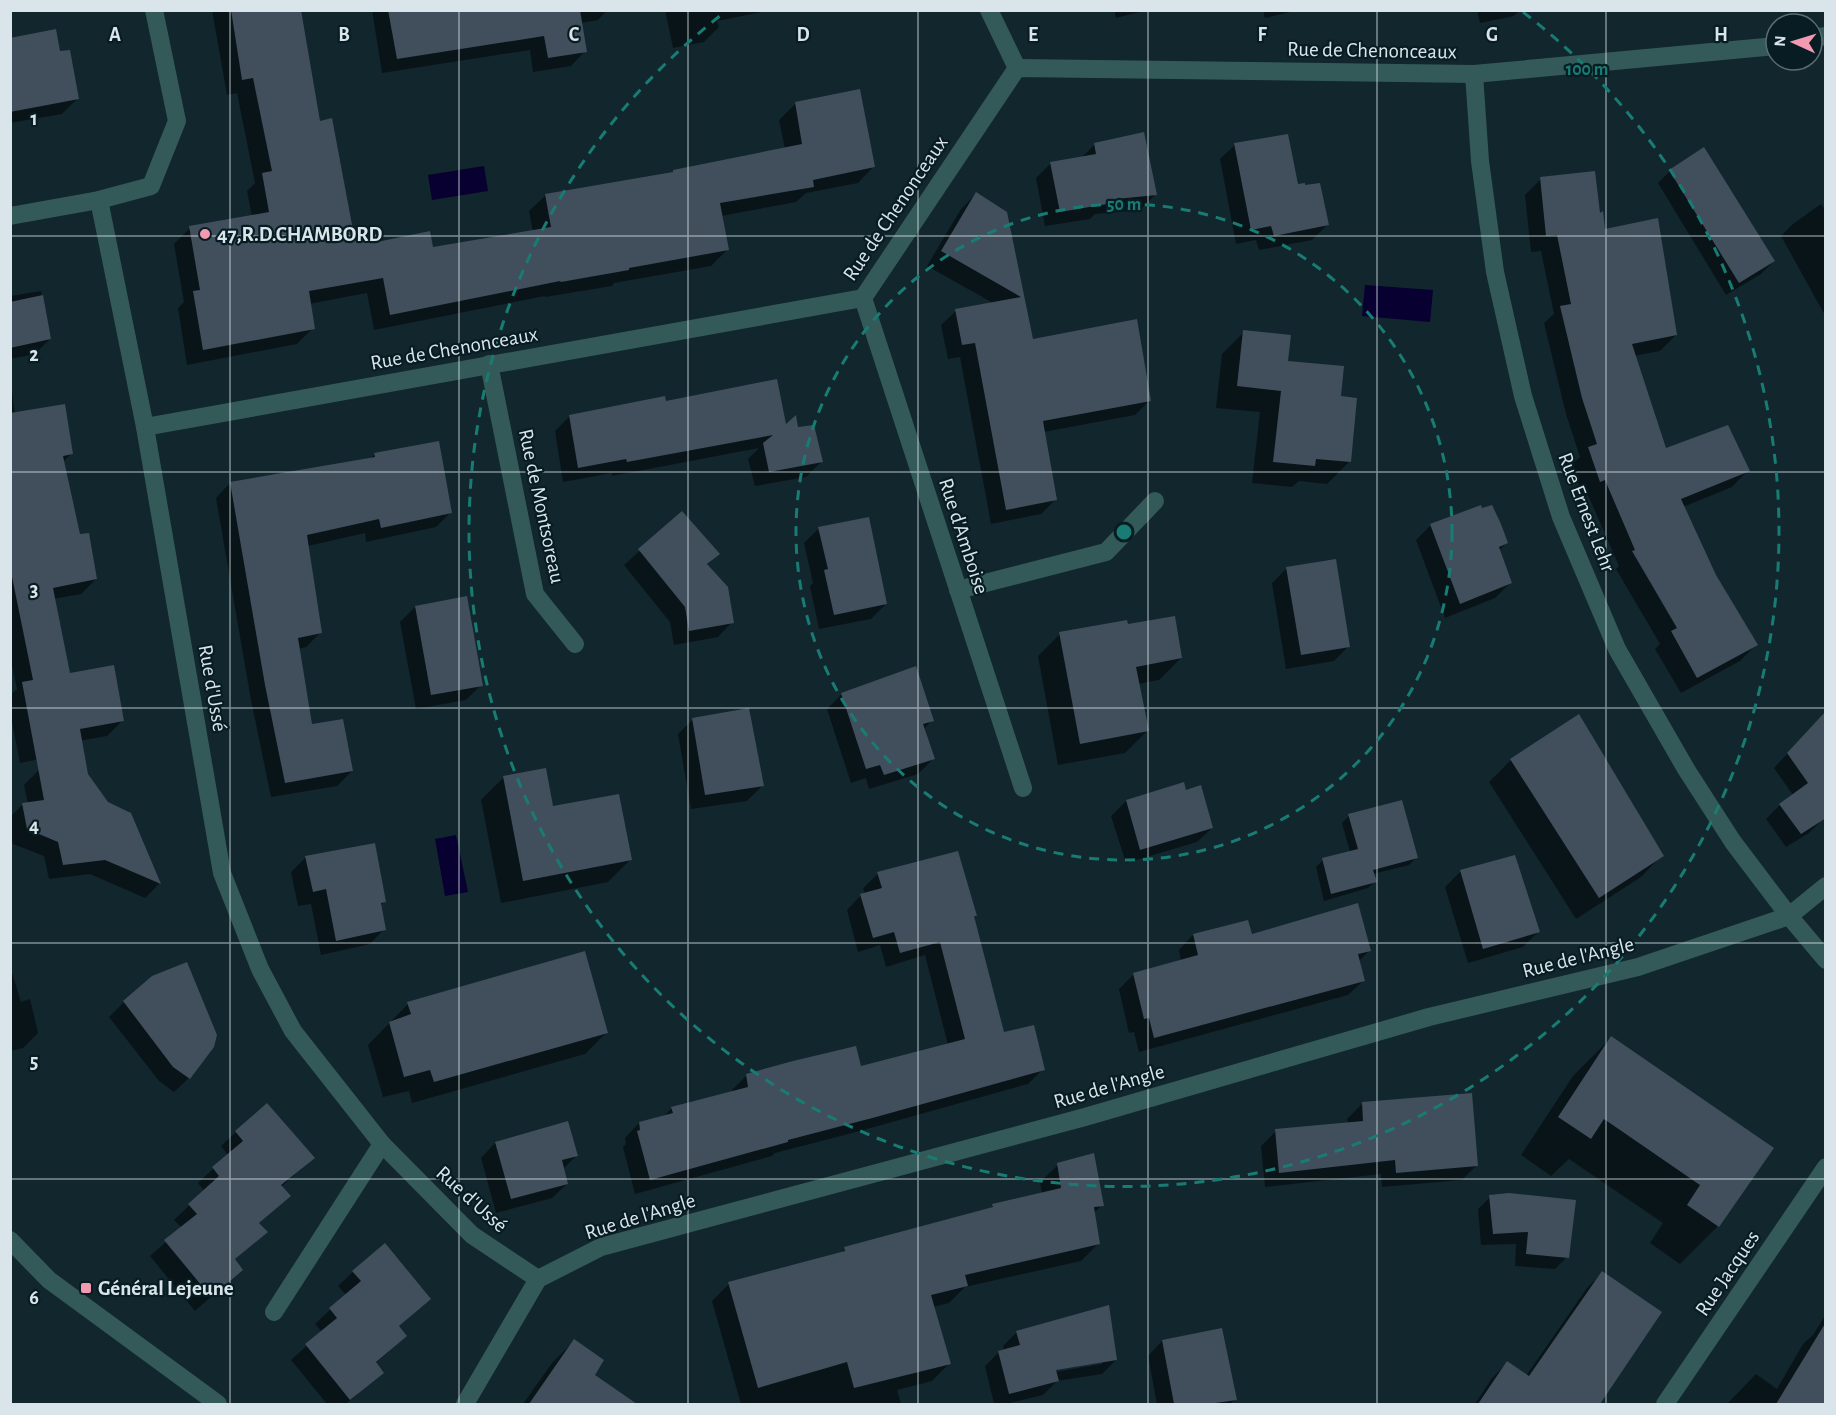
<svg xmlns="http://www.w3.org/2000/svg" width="1836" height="1415" viewBox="0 0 1836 1415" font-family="'Alegreya Sans',sans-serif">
  <rect width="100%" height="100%" fill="#12262d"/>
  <g fill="#070031">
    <path d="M484,166L488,191L432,200L428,175Z"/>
    <path d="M1365,285L1433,290L1430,322L1362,316Z"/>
    <path d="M456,835L468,892L445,896L435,839Z"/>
  </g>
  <g fill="#0007" fill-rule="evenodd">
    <path d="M212,10H300L319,122L352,232L376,243L432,249L533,232L529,211L546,195L671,174L674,171L785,149L779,120L795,104L874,166L858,183L806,193L796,202L721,216L727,250L711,266L614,283L612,286L545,297V296L374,330L367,293L309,304L313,328L297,344L187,365L178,308L184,302L174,244L190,228L252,217L247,191L255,183L237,93L227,95Z"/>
    <path d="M372,10H607L598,20L581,23L585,51L571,66L533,72L530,50L382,73Z"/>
    <path d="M665,10H771L717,21L719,27L704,42L673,48Z"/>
    <path d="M1114,10H1148L1116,18Z"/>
    <path d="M1263,10H1299L1265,18Z"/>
    <path d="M1477,10H1520L1514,16L1480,23Z"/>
    <path d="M10,39L59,53L77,99L62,114L10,123Z"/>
    <path d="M1095,144L1155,195L1140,210L1095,214L1090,219L1045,226L1036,178L1051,163L1081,158Z"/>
    <path d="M1235,145L1297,186L1327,225L1312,240L1259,250L1256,240L1236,244L1220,159Z"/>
    <path d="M1670,171L1774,261L1761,274L1726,295L1658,183Z"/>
    <path d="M1541,179L1599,216L1604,230L1676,335L1660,351L1634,356L1665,450L1748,470L1732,487L1683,507L1714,576L1756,645L1740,661L1681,693L1655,649L1660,644L1616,569L1619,566L1588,495L1583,497L1572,464L1580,457L1566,414L1544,323L1554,314L1541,251L1531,252L1525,195Z"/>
    <path d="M976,194L1006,213L1032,341L1150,400L1135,415L1043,432L1056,499L1041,514L991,524L960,357L948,359L941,325L956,311L993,303L927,266L961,209Z"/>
    <path d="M1821,204L1826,211V317L1781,236L1793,224Z"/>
    <path d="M41,291L50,339L35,354L10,359V296Z"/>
    <path d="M1244,332L1339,397L1349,462L1327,484L1299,481L1292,487L1252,483L1260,412L1216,408L1222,354Z"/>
    <path d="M10,377L15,414L71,454L63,462L79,536L96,579L81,594L53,599L69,675L122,721L107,736L79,741L65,754L20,763L10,712V695L17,689L10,656Z"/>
    <path d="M570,416L785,426L797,429L821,462L806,477L755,486L748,459L759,448L612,476V473L563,482L555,431Z"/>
    <path d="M375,454L451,512L436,527L366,542L365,533L308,546L321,632L306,647L298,649L311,726L352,771L337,786L271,797L251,700L216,498L230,483L370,459Z"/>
    <path d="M682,513L718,554L706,566L732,622L718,637L674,645L670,622L624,565Z"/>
    <path d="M1431,525L1506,543L1499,551L1510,583L1495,598L1445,618L1416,540Z"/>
    <path d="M819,528L886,604L871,619L819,629L810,586L813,583L804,543Z"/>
    <path d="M1287,568L1349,646L1334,661L1286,669L1272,583Z"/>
    <path d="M415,607L481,685L466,700L416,709L400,622Z"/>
    <path d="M1126,626L1181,658L1159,680L1138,684L1147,731L1125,753L1058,765L1038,656L1060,634Z"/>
    <path d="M842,694L932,720L924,729L933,759L918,774L869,789L866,778L851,783L827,709Z"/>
    <path d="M1826,712V816L1809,833L1786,847L1766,819L1780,805L1793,795L1774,768Z"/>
    <path d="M693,719L762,786L747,801L691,809L678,734Z"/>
    <path d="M1511,760L1662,855L1641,877L1576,919L1489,782Z"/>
    <path d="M39,770L86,774L107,803L130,814L159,884L145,898L90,874L49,879L44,856L13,844L10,833V817L22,805L28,804L24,785Z"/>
    <path d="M503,778L552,807L630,860L608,882L501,903L481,800Z"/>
    <path d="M1126,801L1212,828L1197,842L1126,863L1111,816Z"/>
    <path d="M1349,816L1416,858L1409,865L1373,874L1375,881L1368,888L1324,901L1316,867L1323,860L1350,852L1342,823Z"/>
    <path d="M306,857L384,902L380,906L384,929L370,944L321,955L311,904L298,906L291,872Z"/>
    <path d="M1514,857L1538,932L1523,947L1468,963L1445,887L1460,872Z"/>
    <path d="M878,874L972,918L1003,1034L1043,1069L1028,1084L860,1131L775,1153L772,1156L635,1194L623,1147L626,1144L625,1138L639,1123L663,1117L672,1108L732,1093V1090L746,1076L860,1068L948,1045L925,955L886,967L880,945L858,952L847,910L861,895L865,894L863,888Z"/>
    <path d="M1193,935L1251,936L1370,950L1358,962L1363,981L1348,995L1139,1052L1134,1032L1129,1033L1119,989L1134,974L1181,961L1179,950Z"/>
    <path d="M10,966L21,1002L30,999L38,1033L23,1048L10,1051Z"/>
    <path d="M153,978L189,1078L174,1092L159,1081L109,1017L124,1002Z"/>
    <path d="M408,1004L607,1032L585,1054L412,1103L409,1091L383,1097L368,1045Z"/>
    <path d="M1611,1038L1772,1148L1718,1226L1680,1264L1650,1243L1663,1223L1569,1159L1551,1176L1521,1155L1573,1076Z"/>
    <path d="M1362,1104L1477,1165L1462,1180L1382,1187L1381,1174L1265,1187L1261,1146L1276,1131L1348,1124L1347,1119Z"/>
    <path d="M236,1132L313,1158L281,1187L289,1196L258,1224L266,1232L234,1260L241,1270L195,1311L150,1256L182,1228L174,1220L204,1191L198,1183L228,1155L221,1146Z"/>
    <path d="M495,1143L577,1155L563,1169L567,1184L552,1198L496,1213L481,1158Z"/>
    <path d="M1058,1165L1102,1205L1093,1214L1098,1244L1081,1261L965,1287L949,1303L933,1307L949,1364L932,1381L897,1390L901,1404H741L712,1301L729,1284L840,1254L845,1249L989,1210L993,1206L1042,1194L1040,1182Z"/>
    <path d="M1490,1197L1567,1257L1555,1269L1515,1266L1516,1244L1481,1245L1478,1209Z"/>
    <path d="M353,1272L429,1299L398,1327L405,1336L375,1364L382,1373L346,1404H327L291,1360L322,1332L315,1324L346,1295L338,1286Z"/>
    <path d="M1602,1273L1605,1381L1588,1404H1475L1492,1378L1507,1363L1526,1376L1587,1288Z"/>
    <path d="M1826,1314V1390L1824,1389L1813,1404H1727L1756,1374L1777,1389L1803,1344L1813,1335Z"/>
    <path d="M1017,1332L1116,1360L1102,1374L1057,1381L1043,1395L1005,1404H994L985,1366L999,1352L1004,1351L1003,1346ZM1102,1361V1364L1049,1373L1048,1370Z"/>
    <path d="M574,1341L592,1375L621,1395L615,1404H523L552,1363Z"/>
    <path d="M1162,1341L1236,1399L1230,1404H1157L1148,1356Z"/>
  </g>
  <g fill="#414f5d">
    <path d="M231,10H301L320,121L332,118L353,230L374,226L377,242L430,231L433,247L551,227L545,194L673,172V170L802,144L795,102L860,89L875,167L813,180L814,187L720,203L729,250L629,268V270L561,282L560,281L390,315L383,278L309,291L315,329L203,350L193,291L200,290L189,226L269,212L262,173L272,171L253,78L242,80Z"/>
    <path d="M388,10H580L587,52L548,58L544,36L397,59Z"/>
    <path d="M56,29L60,51L70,50L79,99L10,112V38Z"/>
    <path d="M1144,132L1157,195L1106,200L1107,204L1060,212L1050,162L1096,154L1094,143Z"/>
    <path d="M1288,134L1298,184L1305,183V185L1320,183L1329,225L1274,236L1271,226L1251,230L1234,143Z"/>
    <path d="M1704,147L1775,261L1739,283L1669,170Z"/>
    <path d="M1595,171L1600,213L1603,211L1605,229L1658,218L1677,335L1632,344L1666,448L1728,425L1750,471L1681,499L1716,575L1758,645L1697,678L1671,631L1677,628L1632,551L1635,550L1605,480L1600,482L1588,447L1597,444L1582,398L1560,306L1571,304L1557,235L1546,236L1540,177Z"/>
    <path d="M976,192L1007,212L1033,339L1137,319L1151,401L1043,421L1057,500L1006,510L975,343L962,345L955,309L1021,297L941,251Z"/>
    <path d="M43,295L51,339L10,348V302Z"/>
    <path d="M1243,330L1291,335L1288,361L1344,366L1341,396L1357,398L1351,462L1316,459L1315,466L1273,462L1281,391L1237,386Z"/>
    <path d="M777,379L786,424L796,415L798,427L814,425L823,462L769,472L763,443L773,435L627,462L626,459L578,468L569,415L665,396L666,401Z"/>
    <path d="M65,404L73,454L63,456L80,534L89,533L97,579L53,588L70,673L114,665L124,721L80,729L88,774L108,802L131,813L161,884L105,860L63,865L58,842L27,829L22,803L44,800L22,682L33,680L10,567V413Z"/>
    <path d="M439,441L452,513L381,528L379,519L307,535L322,633L298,638L312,724L343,719L353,771L285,783L265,685L230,482L375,457L374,453Z"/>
    <path d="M1481,505L1482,508L1492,505L1501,524L1508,543L1499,547L1512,583L1460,604L1430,524Z"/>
    <path d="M682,511L720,554L707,564L728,587L734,623L689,631L685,607L638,549Z"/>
    <path d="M869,517L887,604L834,615L824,570L828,569L818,527Z"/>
    <path d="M1336,559L1350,647L1301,655L1286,567Z"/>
    <path d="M467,596L483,686L431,695L415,606Z"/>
    <path d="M1175,616L1182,658L1136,667L1149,731L1080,744L1059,632L1127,620L1128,624Z"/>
    <path d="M916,666L934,721L923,724L935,759L884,775L880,765L866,769L841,693Z"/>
    <path d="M749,708L764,786L705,795L692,718Z"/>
    <path d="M1826,711V818L1801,834L1779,804L1808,783L1787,753Z"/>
    <path d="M1579,714L1664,856L1599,898L1510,759Z"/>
    <path d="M546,768L553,806L619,794L632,860L523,881L503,776Z"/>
    <path d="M1184,782L1186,790L1201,785L1213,828L1140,850L1126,800Z"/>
    <path d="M1402,800L1418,858L1373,870L1377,882L1331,894L1322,858L1358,849L1348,814Z"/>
    <path d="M375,843L386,902L381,903L386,930L336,941L326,889L313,892L305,856Z"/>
    <path d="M958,851L977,916H974L1004,1032L1034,1025L1045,1070L876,1117L788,1140V1142L650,1180L637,1131L640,1130L639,1122L673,1113L671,1107L748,1087L746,1074L793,1061L856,1046L861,1066L965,1039L940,942L900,953L894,932L873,938L860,894L882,888L877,872Z"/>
    <path d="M1515,855L1540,932L1483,949L1460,870Z"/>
    <path d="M1358,903L1371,951L1358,954L1365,981L1154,1038L1149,1018L1144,1019L1133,973L1198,955L1193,934L1248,920L1252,934Z"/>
    <path d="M585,951L608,1033L434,1082L430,1070L404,1077L389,1022L411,1014L407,1002Z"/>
    <path d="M187,962L217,1035L214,1047L190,1079L173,1067L123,1001L152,976Z"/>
    <path d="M1611,1036L1774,1148L1719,1227L1687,1205L1700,1185L1604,1119L1591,1139L1558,1117Z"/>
    <path d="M1472,1093L1478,1166L1396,1173L1395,1160L1279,1173L1275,1129L1363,1121L1362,1102Z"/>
    <path d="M267,1103L315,1158L281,1185L291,1196L259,1223L268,1232L235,1259L243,1270L211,1297L164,1240L197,1214L188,1204L219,1176L212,1167L243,1141L235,1131Z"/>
    <path d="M568,1121L578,1156L562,1160L568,1184L511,1199L495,1142Z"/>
    <path d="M1094,1153L1104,1206L1094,1207L1100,1244L965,1275L968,1286L931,1295L951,1364L854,1388L847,1362L758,1388L728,1282L845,1251L844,1247L896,1233L993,1207L992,1204L1061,1188L1057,1163Z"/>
    <path d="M1509,1193L1576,1200L1569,1258L1526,1254L1528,1232L1493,1234L1489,1195Z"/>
    <path d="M385,1243L431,1299L399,1326L407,1336L376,1362L384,1373L350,1400L305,1344L337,1318L329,1308L361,1281L352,1271Z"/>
    <path d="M1602,1271L1662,1312L1600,1404H1478L1507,1361L1529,1376Z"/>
    <path d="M1109,1305L1117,1360L1056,1370L1059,1381L1009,1394L998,1351L1020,1345L1016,1331Z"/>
    <path d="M1826,1322V1404H1776Z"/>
    <path d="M1222,1328L1237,1400L1208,1404H1174L1162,1340Z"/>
    <path d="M574,1339L604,1360L595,1375L637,1404H529Z"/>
  </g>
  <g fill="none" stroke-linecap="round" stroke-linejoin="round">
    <g stroke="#335a58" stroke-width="18">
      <path d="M989,10L1017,68"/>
      <path d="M1812,38L1826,36"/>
      <path d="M1474,74L1480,161L1495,272L1523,396L1561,517L1617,649L1686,769L1733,842L1789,916L1826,960"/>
      <path d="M99,200L145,427L222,873L260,969L293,1031L382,1144L472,1235L538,1279"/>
      <path d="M10,216L99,200L151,186L177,121L154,10"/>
      <path d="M863,298L1023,788"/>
      <path d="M489,364L535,594L575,644"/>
      <path d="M145,427L863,298L1017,68L1474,74L1776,46"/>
      <path d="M958,590L1106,552L1155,501"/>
      <path d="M10,1240L49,1280L218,1404"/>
      <path d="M274,1312L382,1144"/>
      <path d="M465,1404L538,1279L601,1247L1085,1117L1429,1017L1638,967L1789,916L1826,886"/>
      <path d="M1665,1404L1826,1167"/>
    </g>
  </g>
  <path fill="none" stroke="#d9e5ea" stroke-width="1.5" stroke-opacity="0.55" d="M230,10V1404M459,10V1404M688,10V1404M918,10V1404M1148,10V1404M1377,10V1404M1606,10V1404M10,236H1826M10,472H1826M10,708H1826M10,943H1826M10,1179H1826"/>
  <g fill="none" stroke="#197c74" stroke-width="3" stroke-dasharray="10 8">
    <circle cx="1124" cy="532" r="328"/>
    <path d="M1523 12A655 655 0 1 1 725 12"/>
  </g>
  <g fill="#f19ab1" stroke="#081d23" stroke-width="2">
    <circle cx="205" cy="234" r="6"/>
    <rect x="80" y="1282" width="12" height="12" rx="3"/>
  </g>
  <g text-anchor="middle" stroke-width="4.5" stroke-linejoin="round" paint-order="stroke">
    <g font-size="21" fill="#d9e5ea" stroke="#081d23">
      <text transform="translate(1372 50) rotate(1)" y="7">Rue de Chenonceaux</text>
      <text transform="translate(895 208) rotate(-56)" y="7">Rue de Chenonceaux</text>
      <text transform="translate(454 348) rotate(-10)" y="7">Rue de Chenonceaux</text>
      <text transform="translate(542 506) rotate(78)" y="7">Rue de Montsoreau</text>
      <text transform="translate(1587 512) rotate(69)" y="7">Rue Ernest Lehr</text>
      <text transform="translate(964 536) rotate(72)" y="7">Rue d'Amboise</text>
      <text transform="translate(213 688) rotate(80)" y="7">Rue d'Ussé</text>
      <text transform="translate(1578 957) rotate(-14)" y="7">Rue de l'Angle</text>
      <text transform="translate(1109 1086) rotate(-16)" y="7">Rue de l'Angle</text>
      <text transform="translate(472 1199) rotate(42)" y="7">Rue d'Ussé</text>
      <text transform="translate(640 1216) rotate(-17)" y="7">Rue de l'Angle</text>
      <text transform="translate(1727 1273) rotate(-56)" y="7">Rue Jacques</text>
    </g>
    <g font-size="21" font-weight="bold" fill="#d9e5ea" stroke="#081d23" text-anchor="start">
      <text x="217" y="241">47,R.D.CHAMBORD</text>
      <text x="98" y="1295">Général Lejeune</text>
    </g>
  </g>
  <g font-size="20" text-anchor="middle" font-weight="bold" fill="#d9e5ea" stroke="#081d23" stroke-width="4.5" stroke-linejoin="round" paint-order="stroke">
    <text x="115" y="41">A</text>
    <text x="344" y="41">B</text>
    <text x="574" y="41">C</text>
    <text x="803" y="41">D</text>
    <text x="1033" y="41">E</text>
    <text x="1262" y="41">F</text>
    <text x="1492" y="41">G</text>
    <text x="1721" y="41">H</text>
    <text x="34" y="125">1</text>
    <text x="34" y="361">2</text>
    <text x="34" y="596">3</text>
    <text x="34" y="832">4</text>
    <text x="34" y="1068">5</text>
    <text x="34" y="1304">6</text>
  </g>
  <circle cx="1124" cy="532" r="9" fill="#197c74" stroke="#081d23" stroke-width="3"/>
  <g font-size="18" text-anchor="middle" font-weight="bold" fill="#197c74" stroke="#081d23" stroke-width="4.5" stroke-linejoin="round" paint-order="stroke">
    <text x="1587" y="75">100 m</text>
    <text x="1124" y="210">50 m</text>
  </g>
  <rect width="1836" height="1415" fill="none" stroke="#d9e5ea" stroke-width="24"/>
  <g transform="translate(1794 42) rotate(274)"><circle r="28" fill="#081d23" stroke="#5c6d73" stroke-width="1.5"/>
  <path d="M0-4.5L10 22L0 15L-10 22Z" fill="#f19ab1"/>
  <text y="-9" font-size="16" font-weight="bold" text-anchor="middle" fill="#d9e5ea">N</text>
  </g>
</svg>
